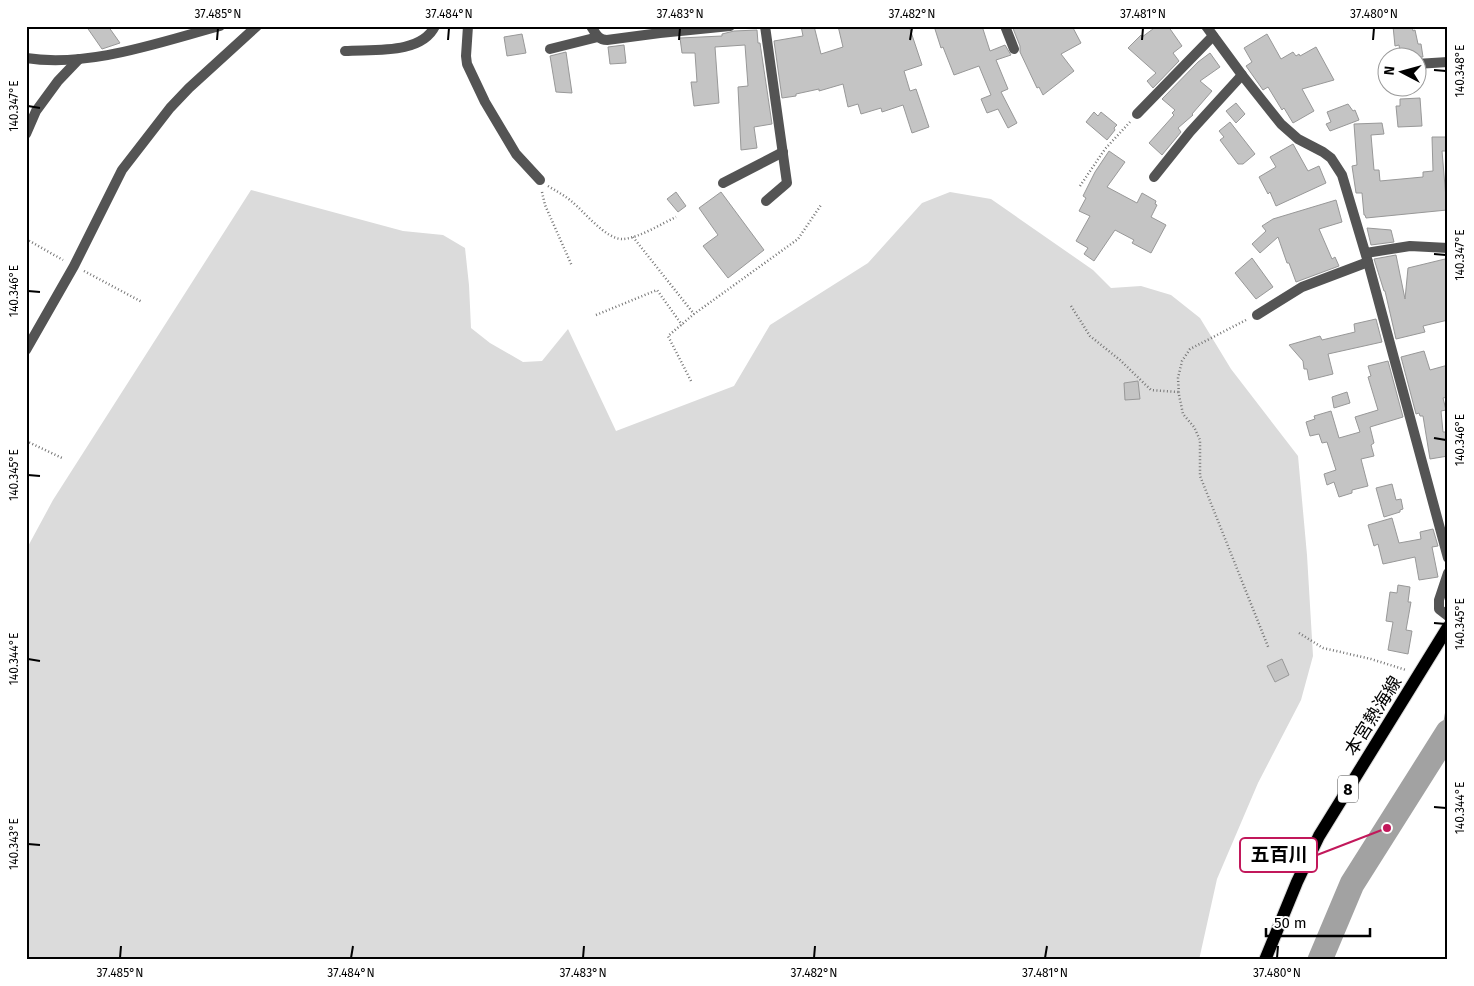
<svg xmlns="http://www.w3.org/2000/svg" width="1474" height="986" viewBox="0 0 1474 986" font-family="'Fira Sans','Noto Sans JP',sans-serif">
  <rect width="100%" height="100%" fill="#fff"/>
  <path fill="#dbdbdb" d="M251,190L403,231L443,235L465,248L469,285L471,328L490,343L523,362L542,361L568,329L616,431L734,386L770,325L868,263L922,203L950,192L991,199L1093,270L1111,288L1141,286L1171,295L1200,318L1231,369L1298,456L1307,555L1313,656L1301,700L1258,783L1217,879L1199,960H26V550L53,500Z"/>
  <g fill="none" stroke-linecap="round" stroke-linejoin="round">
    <path stroke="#a2a2a2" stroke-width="4.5" d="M1443,737L1448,709"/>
    <path stroke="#a2a2a2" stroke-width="25" d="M1320,960L1352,884L1448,732"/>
  </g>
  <g fill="#c4c4c4" stroke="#989898">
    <path d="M86,26H108L120,43L102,49Z"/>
    <path d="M801,26H814L821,54L843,47L838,26H909L922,65L904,71L910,91L916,89L929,127L912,133L903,105L882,112L881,108L861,114L858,104L848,107L843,84L819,91V89L796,94V96L782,98L774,41L803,36Z"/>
    <path d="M934,26H982L990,51L1005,45L1011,55L996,60L1008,89L1001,92L1017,123L1008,128L998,109L987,113L981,99L991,95L979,66L954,75L943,47L941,48Z"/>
    <path d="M1012,26H1072L1081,43L1061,54L1074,71L1043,95L1039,87L1037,88L1020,52V46Z"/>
    <path d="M1157,26H1168L1182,46L1173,53L1179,61L1153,88L1147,81L1156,73L1128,48L1141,35L1142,37Z"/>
    <path d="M1393,26H1412L1413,31L1415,30L1418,44H1421L1423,57L1401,58L1399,45L1395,46Z"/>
    <path d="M757,30L758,43H760L772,124L754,127L757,148L741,150L738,87L748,86L745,45L715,47L719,103L694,106L691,82H697L695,53H682L680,38L722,36V34L734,31Z"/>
    <path d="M522,34L526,53L507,56L504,37Z"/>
    <path d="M1267,34L1281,59L1293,52L1296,56L1299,54L1300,56L1316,47L1334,80L1302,89L1314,111L1293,123L1284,108L1282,110L1268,87L1263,90L1246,66L1252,62L1244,48Z"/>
    <path d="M624,45L626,63L610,64L608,47Z"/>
    <path d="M566,52L572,93L556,92L550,56Z"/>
    <path d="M1210,53L1220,67L1200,81L1212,91L1192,114L1193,115L1178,128L1181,132L1162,155L1149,143L1174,115L1172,113L1175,110L1162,99L1163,98L1198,62Z"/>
    <path d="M1420,98L1422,126L1398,127L1396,106H1400V99Z"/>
    <path d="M1236,103L1245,114L1236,123L1226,111Z"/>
    <path d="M1348,104L1353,111L1355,110L1359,120L1330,131L1326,124L1331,122L1327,112Z"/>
    <path d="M1094,112L1098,116L1101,112L1117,125L1114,128L1115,130L1107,140L1086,122Z"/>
    <path d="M1230,122L1255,154L1243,164H1238L1220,140L1224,137L1219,131Z"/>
    <path d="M1382,123L1384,134L1371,135L1374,170H1379L1380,181L1423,177V172L1433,171L1432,137H1448V151H1442L1447,210L1366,218L1365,215H1364L1362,193H1356L1352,166L1357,165L1354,124Z"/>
    <path d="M1293,144L1308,171L1319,166L1326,183L1276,206L1270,192L1268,194L1259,177L1276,167L1270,157Z"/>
    <path d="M1109,151L1125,162L1107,187L1137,203L1142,193L1156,201L1155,204L1157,205L1151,217L1166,225L1151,253L1132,243L1134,240L1115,230L1094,261L1084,254L1088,248L1076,241L1090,216L1079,211L1086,198L1083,196L1095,172Z"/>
    <path d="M676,192L686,206L678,212L667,199Z"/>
    <path d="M721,192L764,250L728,278L703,246L718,235L699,208Z"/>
    <path d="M1336,200L1342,222L1319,229L1332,259L1335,257L1339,266L1296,282L1289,263H1287L1278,237L1260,253L1252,244L1266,231L1262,226L1273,219Z"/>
    <path d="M1367,228L1391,230L1394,242L1371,245Z"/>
    <path d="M1396,255L1405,299L1408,268L1445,259L1448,271V320L1423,326L1425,332L1396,339L1385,291H1384L1374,259Z"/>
    <path d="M1252,258L1273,287L1256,299L1235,273Z"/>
    <path d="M1376,319L1382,342L1328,354L1333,374L1309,380L1307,369H1304L1303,361L1289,345L1320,336L1322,340L1355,332L1354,324Z"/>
    <path d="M1424,351L1430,370L1448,365V397L1443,398L1446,410L1441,411L1443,432H1448V456L1430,459L1423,416H1420L1419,413L1416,414L1401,357Z"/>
    <path d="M1388,361L1403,417L1370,427L1374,443L1371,445L1374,456L1361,459L1368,486L1352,490V493L1339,497L1334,482L1327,485L1324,474L1336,470L1327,442L1322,443L1319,434L1310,436L1306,422L1315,419L1314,416L1331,411L1339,438L1360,432L1355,417L1378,410L1368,377L1371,376L1368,366Z"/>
    <path d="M1138,381L1140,399L1125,400L1124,383Z"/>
    <path d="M1347,392L1350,403L1334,408L1332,397Z"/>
    <path d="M1392,484L1396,500L1401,499L1403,509L1400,510V512L1384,517L1376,488Z"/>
    <path d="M1392,518L1399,543L1421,539L1420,532L1433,529L1438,546L1432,547L1438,577L1419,580L1415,557L1383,564L1378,544L1374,546L1368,525Z"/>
    <path d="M1398,585L1410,587L1408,602H1411L1406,630L1412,631L1408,654L1388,650L1393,622L1386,621L1390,592L1397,593Z"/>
    <path d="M1282,659L1289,675L1275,682L1267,666Z"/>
  </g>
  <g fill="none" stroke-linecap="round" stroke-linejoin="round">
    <defs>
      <path id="primary" d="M1265,960L1297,882L1319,836L1448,627"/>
    </defs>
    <use href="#primary" stroke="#dbdbdb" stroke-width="14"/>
    <g stroke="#767676" stroke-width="2.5" stroke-dasharray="1 2.5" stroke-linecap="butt">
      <path d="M548,186C556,191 564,195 571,201C584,211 606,240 623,239C639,238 661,224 676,217"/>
      <path d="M1080,186L1105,149L1130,122"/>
      <path d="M542,192L545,205L572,266"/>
      <path d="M633,237L694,314"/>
      <path d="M26,239L63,260"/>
      <path d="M84,271L142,302"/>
      <path d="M1071,306L1090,336L1120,360L1151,390L1179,392"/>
      <path d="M596,315L657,290L682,325"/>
      <path d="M1246,320L1190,349L1182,361L1178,378L1179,395L1183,414L1194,427L1200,440V476L1269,649"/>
      <path d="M691,381L668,336L694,314L798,239L821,205"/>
      <path d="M26,441L62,458"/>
      <path d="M1299,633L1323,648L1371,659L1406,670"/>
    </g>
    <g stroke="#545454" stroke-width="10">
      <path d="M468,26L466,56L467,64L485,102L516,154L540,180"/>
      <path d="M591,26C596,34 598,40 607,40L660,33L730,26"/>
      <path d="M765,26L787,183L766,201"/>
      <path d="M1005,26L1014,49"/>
      <path d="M1206,26L1242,75L1281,124L1298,139L1323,152L1331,158L1342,175L1368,262L1448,558"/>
      <path d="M550,49L598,37"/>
      <path d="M345,51C372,49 421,55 435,26"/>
      <path d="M26,58C89,68 160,42 220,26"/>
      <path d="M1416,64L1448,62"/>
      <path d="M1137,114L1213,36"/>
      <path d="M26,134L36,111L58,81L79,59"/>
      <path d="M1154,177L1190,132L1242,75"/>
      <path d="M723,183L783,152"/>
      <path d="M1366,253L1410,246L1448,248"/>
      <path d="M1257,315L1302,287L1368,262"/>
      <path d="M26,350L74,266L122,170L170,108L189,88L257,26"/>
      <path d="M1448,573L1439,600V609L1448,616"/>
    </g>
    <use href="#primary" stroke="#000" stroke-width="12"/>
  </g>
  <path fill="none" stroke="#000" stroke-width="2" d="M217,40L218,28M448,40L449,28M679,40L680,28M910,40L912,28M1142,40L1143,28M1373,40L1374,28M1434,70L1446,71M28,106L40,108M1434,254L1446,255M28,291L40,292M1434,438L1446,440M28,475L40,476M1434,623L1446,624M28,659L40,661M1434,807L1446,808M28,844L40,845M120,958L121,946M351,958L353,946M583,958L584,946M814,958L815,946M1045,958L1047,946M1277,958L1278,946"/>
  <g text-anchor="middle" stroke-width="4" stroke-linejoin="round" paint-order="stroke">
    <rect fill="#fff" stroke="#4c4c4c" stroke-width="1" x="1338" y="775.5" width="20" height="27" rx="4"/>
    <g font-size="16" font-weight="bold" fill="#000">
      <text x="1348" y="795">8</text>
    </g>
    <g font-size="18" fill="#000" stroke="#fff">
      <text transform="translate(1373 716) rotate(-58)" y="6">本宮熱海線</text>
    </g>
  </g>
  <path fill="none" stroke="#c2185b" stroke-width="2" d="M1387 828L1317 855"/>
  <circle fill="#c2185b" stroke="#fff" stroke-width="2" cx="1387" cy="828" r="5"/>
  <rect fill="#fff" stroke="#c2185b" stroke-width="2" x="1240" y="838" width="77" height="34" rx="5"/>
  <g font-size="19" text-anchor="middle" font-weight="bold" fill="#000">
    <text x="1279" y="861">五百川</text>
  </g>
  <rect width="1474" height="986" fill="none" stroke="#ffffff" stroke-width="55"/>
  <g transform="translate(1402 72) rotate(276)"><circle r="24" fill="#ffffff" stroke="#999999"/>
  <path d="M0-4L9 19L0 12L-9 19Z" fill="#000000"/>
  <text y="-8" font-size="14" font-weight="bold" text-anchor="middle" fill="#000000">N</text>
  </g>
  <path d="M1266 928v8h104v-8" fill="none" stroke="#000000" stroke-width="2.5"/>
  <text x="1274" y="928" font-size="15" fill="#000000" stroke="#ffffff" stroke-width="4" paint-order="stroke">50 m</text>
  <rect x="28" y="28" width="1418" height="930" fill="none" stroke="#000" stroke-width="2"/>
  <g font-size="12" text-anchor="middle" fill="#000">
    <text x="218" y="18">37.485°N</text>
    <text x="449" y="18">37.484°N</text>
    <text x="680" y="18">37.483°N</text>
    <text x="912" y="18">37.482°N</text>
    <text x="1143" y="18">37.481°N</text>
    <text x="1374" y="18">37.480°N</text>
    <text transform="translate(1460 71) rotate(-90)" y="4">140.348°E</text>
    <text transform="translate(14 106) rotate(-90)" y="4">140.347°E</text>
    <text transform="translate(1460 255) rotate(-90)" y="4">140.347°E</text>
    <text transform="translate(14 291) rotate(-90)" y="4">140.346°E</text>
    <text transform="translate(1460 440) rotate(-90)" y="4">140.346°E</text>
    <text transform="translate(14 475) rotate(-90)" y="4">140.345°E</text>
    <text transform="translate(1460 624) rotate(-90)" y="4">140.345°E</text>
    <text transform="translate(14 659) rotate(-90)" y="4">140.344°E</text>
    <text transform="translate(1460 808) rotate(-90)" y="4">140.344°E</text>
    <text transform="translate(14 844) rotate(-90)" y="4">140.343°E</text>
    <text x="120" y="977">37.485°N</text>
    <text x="351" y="977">37.484°N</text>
    <text x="583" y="977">37.483°N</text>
    <text x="814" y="977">37.482°N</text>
    <text x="1045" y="977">37.481°N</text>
    <text x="1277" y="977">37.480°N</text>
  </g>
</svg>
